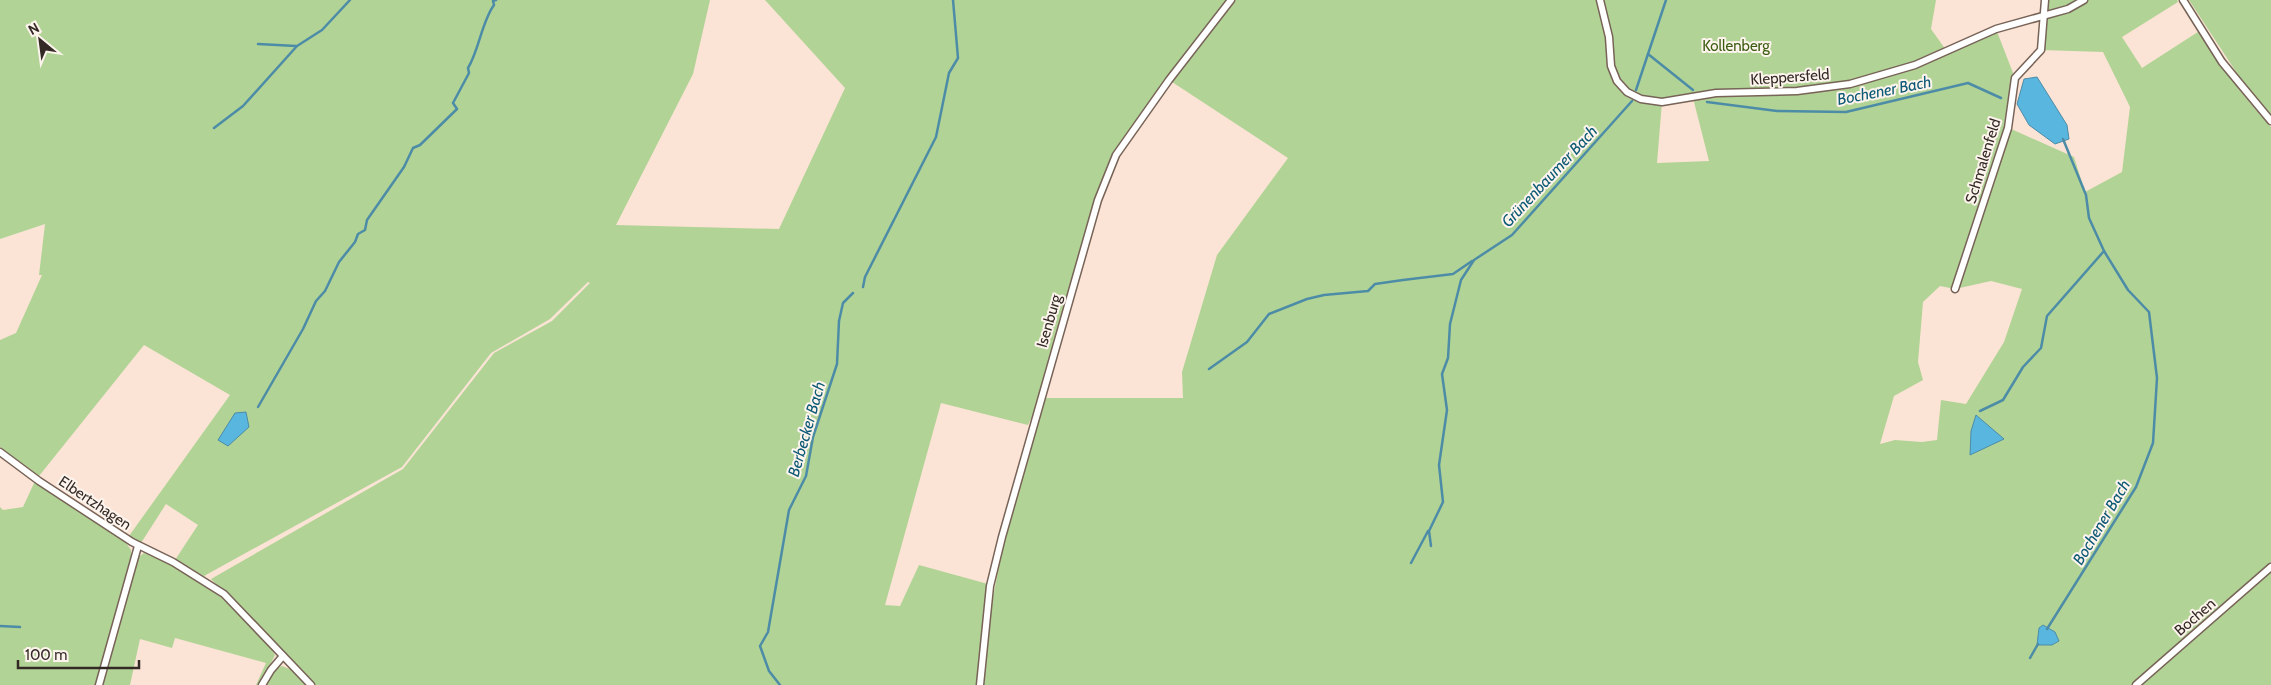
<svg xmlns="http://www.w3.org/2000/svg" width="2271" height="685" viewBox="0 0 2271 685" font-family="Cabin,sans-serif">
  <rect width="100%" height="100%" fill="#fbe4d5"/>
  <g fill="#b2d396" fill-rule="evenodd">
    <path d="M0,0H710L693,74L616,225L779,229L845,88L765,0H1936L1931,29L1946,50L1996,29L2015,78L2009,128L2074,157L2085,192L2122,172L2130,107L2103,52L2041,50L2045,0H2177L2178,2L2122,37L2142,68L2201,30C2221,67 2243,96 2271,127V685H315L211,579L403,469L494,353L552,321L590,283L588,282L550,319L491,353L402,467L204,576L175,560L198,525L166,504L141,543L129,536L230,395L144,345L39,476L0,447V340L16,333L42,275H39L45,224L0,239ZM1169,80L1288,158L1217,255L1182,372L1183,398H1040L1098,200L1116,155ZM1693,98L1709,161L1657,163L1662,102ZM1991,281L2022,289L2004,342L1966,404L1941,400L1937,440L1922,442L1895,440L1880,444L1894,396L1923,380L1918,362L1923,302L1940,286L1955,289ZM941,403L1028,425L1037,406L1004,538L983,652L988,584L919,565L900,606L885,605Z"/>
    <path d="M2189,0H2271V115L2242,81Z"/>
    <path d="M35,481L124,540L131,550V563L97,685H0V507L3,510L23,507Z"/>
    <path d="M144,553L175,566L203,583L222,598L268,644L275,655L260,685H256L266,663L175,638L172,648L140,639L130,685H102L137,558Z"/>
    <path d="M282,666L292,670L307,685H265L275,669Z"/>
  </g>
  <g fill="#58b6df" stroke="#4d8ca7">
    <path d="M2037,77L2067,125L2069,139L2055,144L2029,125L2017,104L2024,79Z"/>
    <path d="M246,412L249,427L228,446L218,440L235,413Z"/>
    <path d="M1976,415L2004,439L1970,455L1971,431Z"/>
    <path d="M2043,625L2055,632L2059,641L2052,645H2037L2039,628Z"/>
  </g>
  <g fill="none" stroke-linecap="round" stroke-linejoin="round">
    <g stroke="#4d8ca7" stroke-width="2.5">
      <path d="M258,44L296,46"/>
      <path d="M1648,54L1693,90"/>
      <path d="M1636,90L1666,0"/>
      <path d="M1707,102L1777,111L1846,112L1968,83L2001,98"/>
      <path d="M214,128L243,106L297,46L322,30L350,0"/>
      <path d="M863,287L865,277L936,137L949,73L958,58L953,0"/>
      <path d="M1209,369L1247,342L1269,314L1307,299L1324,295L1368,291L1375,284L1403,280L1453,274L1472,261"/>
      <path d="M258,407L303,329L316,301L325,291L339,262L355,242L358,234L365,230L367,220L404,167L413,148L420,145L457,109L453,103L469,73L468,68C479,50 482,21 494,5L493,1L496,0"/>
      <path d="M1980,411L2003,400L2023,367L2041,348L2047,316L2104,251"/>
      <path d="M1431,546L1429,531L1443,502L1439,465L1447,410L1442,374L1448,358L1450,324L1461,280L1474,260L1512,235L1632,101"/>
      <path d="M1411,563L1428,531"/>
      <path d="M0,626L20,627"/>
      <path d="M2047,629L2136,487L2153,443L2157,378L2149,312L2128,290L2104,251L2089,218L2086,195L2063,139"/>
      <path d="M2030,658L2038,644"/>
      <path d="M780,685L769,671L760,646L768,632L789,510L806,476L813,437L837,364L839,321L843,303L853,293"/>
    </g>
    <defs>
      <g id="minor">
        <path d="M1600,0L1609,37L1611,66L1617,81L1627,92L1641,99L1662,102L1716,93L1797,91L1850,84L1915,65L1996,29L2068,9L2084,0"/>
        <path d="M2183,0L2222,62L2271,121"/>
        <path d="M1955,289L2008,128L2015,78L2041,50L2045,0"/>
        <path d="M0,452L39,481L132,542L173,562L224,594L311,685"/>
        <path d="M99,685L138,546"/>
        <path d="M262,685L271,670L283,656"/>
        <path d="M980,685L990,586L1002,537L1098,200L1116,155L1169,80L1231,0"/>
        <path d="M2136,685L2271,567"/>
      </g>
    </defs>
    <use href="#minor" stroke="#776357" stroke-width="9"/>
    <use href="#minor" stroke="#fff" stroke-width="6"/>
  </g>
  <g text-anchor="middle" stroke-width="4" stroke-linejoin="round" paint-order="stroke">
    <g font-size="15" fill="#3a5c0f" stroke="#fef4ee">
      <text x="1736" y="51">Kollenberg</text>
    </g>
    <g font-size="15" fill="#332a25" stroke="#fef4ee">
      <text transform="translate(1790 77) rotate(-4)" y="5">Kleppersfeld</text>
      <text transform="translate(1983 161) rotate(-73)" y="5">Schmalenfeld</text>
      <text transform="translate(1049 321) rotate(-74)" y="5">Isenburg</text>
      <text transform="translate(95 503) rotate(34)" y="5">Elbertzhagen</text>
      <text transform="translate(2195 617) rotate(-41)" y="5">Bochen</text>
    </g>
    <g font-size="16" font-style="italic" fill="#0c5a75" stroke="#fef4ee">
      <text transform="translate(1884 90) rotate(-11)" y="6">Bochener Bach</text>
      <text transform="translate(1549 176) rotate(-47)" y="6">Grünenbaumer Bach</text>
      <text transform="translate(806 429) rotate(-74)" y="6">Berbecker Bach</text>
      <text transform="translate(2101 522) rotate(-59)" y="6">Bochener Bach</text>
    </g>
  </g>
  <g transform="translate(40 40) rotate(331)" stroke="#fef4ee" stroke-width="4" paint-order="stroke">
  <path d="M0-4L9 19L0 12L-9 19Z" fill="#332a25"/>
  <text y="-8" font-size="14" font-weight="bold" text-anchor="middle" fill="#332a25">N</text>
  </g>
  <path d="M18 660v8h121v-8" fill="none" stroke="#332a25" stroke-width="2.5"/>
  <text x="25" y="660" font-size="15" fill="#332a25" stroke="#fef4ee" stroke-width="4" paint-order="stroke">100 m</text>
</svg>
